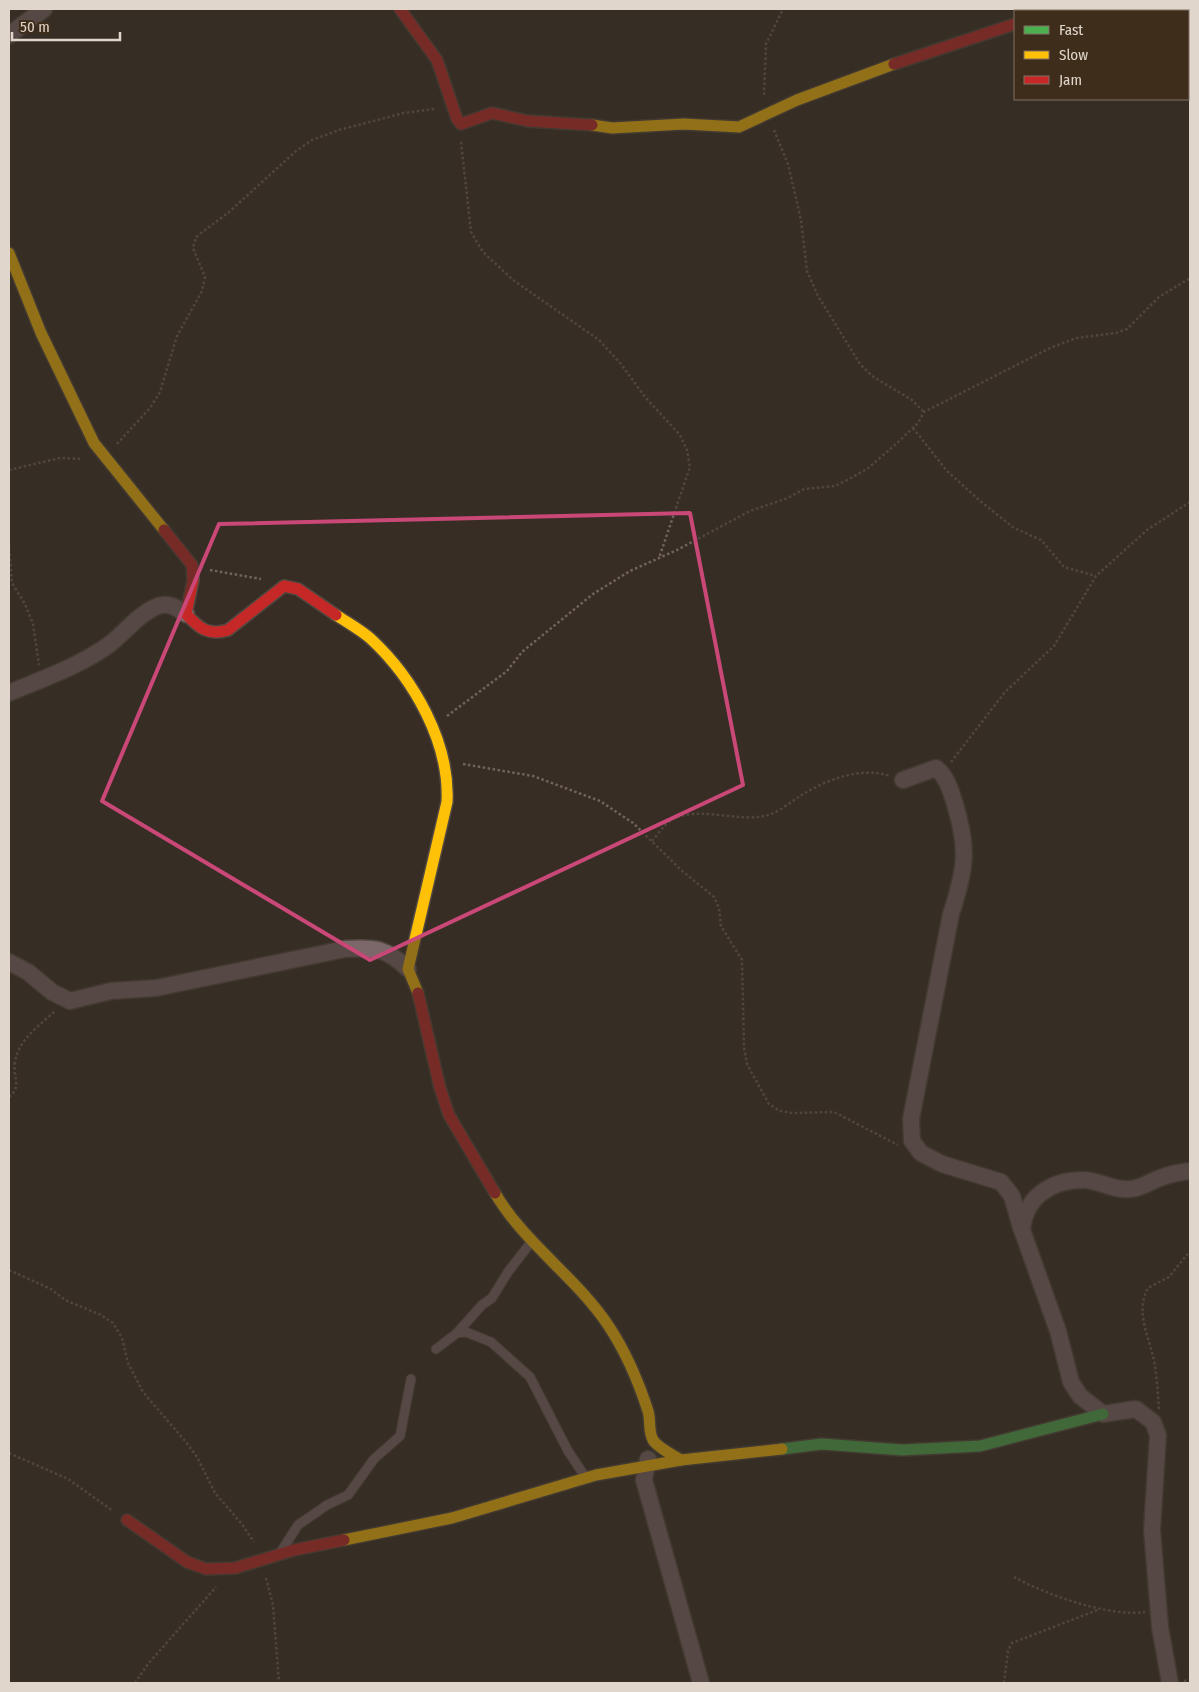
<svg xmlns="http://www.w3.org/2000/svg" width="1199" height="1692" viewBox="0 0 1199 1692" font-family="'Fira Sans Condensed',sans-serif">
  <rect width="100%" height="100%" fill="#372d24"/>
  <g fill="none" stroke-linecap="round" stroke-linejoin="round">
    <defs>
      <g id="lane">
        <path d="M457,1333L482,1305L492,1298L508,1272L532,1241"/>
        <path d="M436,1349L457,1333L466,1332L491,1342L530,1377L568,1451L586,1478"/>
        <path d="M282,1550L298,1525L327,1505L348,1495L374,1459L400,1436L411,1379"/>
      </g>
      <g id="street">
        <path d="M1051,11L1058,9"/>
        <path d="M9,35L44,9"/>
        <path d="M9,693C42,679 80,666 110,644C125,632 140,613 158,606C169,602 177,608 186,614"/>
        <path d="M903,780L936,768C947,777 950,789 954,801C969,849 966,868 951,914L911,1119L912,1141L921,1153L942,1164L1001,1182L1012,1196L1021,1228"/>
        <path d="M9,962L28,972L52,992L70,1001L111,991L156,988L345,949C375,947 386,948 408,969"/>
        <path d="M648,1459L644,1480L701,1683"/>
        <path d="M1170,1683L1160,1627L1152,1530L1158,1435L1153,1422L1136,1409L1103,1414L1080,1396L1071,1382L1058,1331L1022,1230C1025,1197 1051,1180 1083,1180C1099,1180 1113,1191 1131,1189C1142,1188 1151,1181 1160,1178C1170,1174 1180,1172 1190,1171"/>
      </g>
      <path id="fast" d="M782,1449L822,1444L902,1450L980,1446L1103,1414"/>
      <g id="slow">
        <path d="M592,125L612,128L684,124L739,127L797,100L894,64"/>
        <path d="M9,253L41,333L94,443L164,530"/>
        <path d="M336,615C348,623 361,630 371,639C414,679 450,743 447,802L408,969L418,993"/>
        <path d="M495,1193C524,1243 576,1277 608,1325C626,1352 638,1380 648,1411C651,1421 648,1431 653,1440C658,1448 673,1455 681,1460L782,1449"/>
        <path d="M344,1540L452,1518L596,1475L681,1460"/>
      </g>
      <g id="jam">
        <path d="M400,9L437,60L457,119L461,124L492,113L528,121L592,125"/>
        <path d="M894,64L1015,24"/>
        <path d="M164,530L192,565L193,580L186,614C199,628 208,636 228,630L284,586L298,589L336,615"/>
        <path d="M418,993L440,1088L449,1115L495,1193"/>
        <path d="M127,1520L187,1562L206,1569L235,1568L294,1550L344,1540"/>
      </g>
    </defs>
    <use href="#lane" stroke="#514840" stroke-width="11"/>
    <use href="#street" stroke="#514840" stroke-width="19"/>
    <use href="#fast" stroke="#514840" stroke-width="14"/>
    <use href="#slow" stroke="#514840" stroke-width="14"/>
    <use href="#jam" stroke="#514840" stroke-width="14"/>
    <g stroke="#716361" stroke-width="2.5" stroke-dasharray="2.5 2.5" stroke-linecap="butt">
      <path d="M764,95L766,44L783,9"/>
      <path d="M774,130L788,164L801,220L807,271L818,296L860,364L872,376L912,400L924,412"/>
      <path d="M461,142L471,232L483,252L513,280L599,340L621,364L645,397L680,435L687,450L690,467L659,558"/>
      <path d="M913,428L947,471L979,500L1014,528L1041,540L1064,567L1096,576"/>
      <path d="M117,444L150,408L160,392L177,336L202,291L205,277L193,248L196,237L229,212L295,152L312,140L339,130L404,113L434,109"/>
      <path d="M9,470L60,458L82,459"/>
      <path d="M9,544L12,583L25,604L33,624L39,665"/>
      <path d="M210,570L261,579"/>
      <path d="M447,716L507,671L522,652L593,594L630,571L677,550L750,511L788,498L804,489L835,486L849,479L867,469L896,444L918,423L924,412L1050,348L1076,338L1116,333L1127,329L1159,297L1190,278"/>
      <path d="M951,762L1005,692L1054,646L1096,576L1147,530L1190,502"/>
      <path d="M463,764L533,776L600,801L633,823L681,870L714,897L719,908L721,926L742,960L744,1047L747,1064L769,1104L780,1111L792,1113L834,1112L898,1145"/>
      <path d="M652,841C658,834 665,823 673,819C699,806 737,822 764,816C777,814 789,803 800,796C826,780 860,766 890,776"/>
      <path d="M9,1097C23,1086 12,1077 15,1062C18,1040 40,1025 55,1011"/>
      <path d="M9,1270L51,1289L65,1300L101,1315L113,1323L122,1338L128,1363L143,1392L186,1442L197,1457L215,1493L241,1523L254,1542"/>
      <path d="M1159,1409C1158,1395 1157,1380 1155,1366C1151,1340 1134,1313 1148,1288L1169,1277L1190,1251"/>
      <path d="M9,1453L68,1479L113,1511"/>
      <path d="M1014,1577C1047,1595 1108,1617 1145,1612"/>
      <path d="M266,1578L273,1605L279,1683"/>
      <path d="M1184,1681L1190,1680"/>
      <path d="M135,1683L148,1664L216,1587"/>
      <path d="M1004,1683L1008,1651L1012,1643L1100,1609"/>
    </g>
    <use href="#lane" stroke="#7c686a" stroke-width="9"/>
    <use href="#street" stroke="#7c686a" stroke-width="16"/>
    <use href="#fast" stroke="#4caf50" stroke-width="11"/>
    <use href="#slow" stroke="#ffc107" stroke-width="11"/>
    <use href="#jam" stroke="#c62828" stroke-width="11"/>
  </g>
  <path d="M0 0H1199V1692H0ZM690,513L743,785L370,960L102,801L219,524Z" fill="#372d24" fill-opacity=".55" fill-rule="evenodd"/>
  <path fill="none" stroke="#ca4877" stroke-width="4" stroke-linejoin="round" d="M690,513L743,785L370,960L102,801L219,524Z"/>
  <rect width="1199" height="1692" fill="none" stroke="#e1d6cb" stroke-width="20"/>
  <rect x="1014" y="10" width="175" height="90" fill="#3f2d1c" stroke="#807162"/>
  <rect x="1024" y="26" width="25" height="8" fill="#4caf50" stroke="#807162"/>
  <text x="1059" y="35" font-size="15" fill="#e1d6cb">Fast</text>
  <rect x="1024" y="51" width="25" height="8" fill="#ffc107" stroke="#807162"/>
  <text x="1059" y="60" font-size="15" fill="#e1d6cb">Slow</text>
  <rect x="1024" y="76" width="25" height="8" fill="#c62828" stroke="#807162"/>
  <text x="1059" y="85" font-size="15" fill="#e1d6cb">Jam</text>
  <path d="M12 32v8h108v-8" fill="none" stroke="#e1d6cb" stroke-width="2.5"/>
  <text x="20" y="32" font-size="15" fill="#e1d6cb" stroke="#3f2d1c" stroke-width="4" paint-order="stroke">50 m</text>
</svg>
